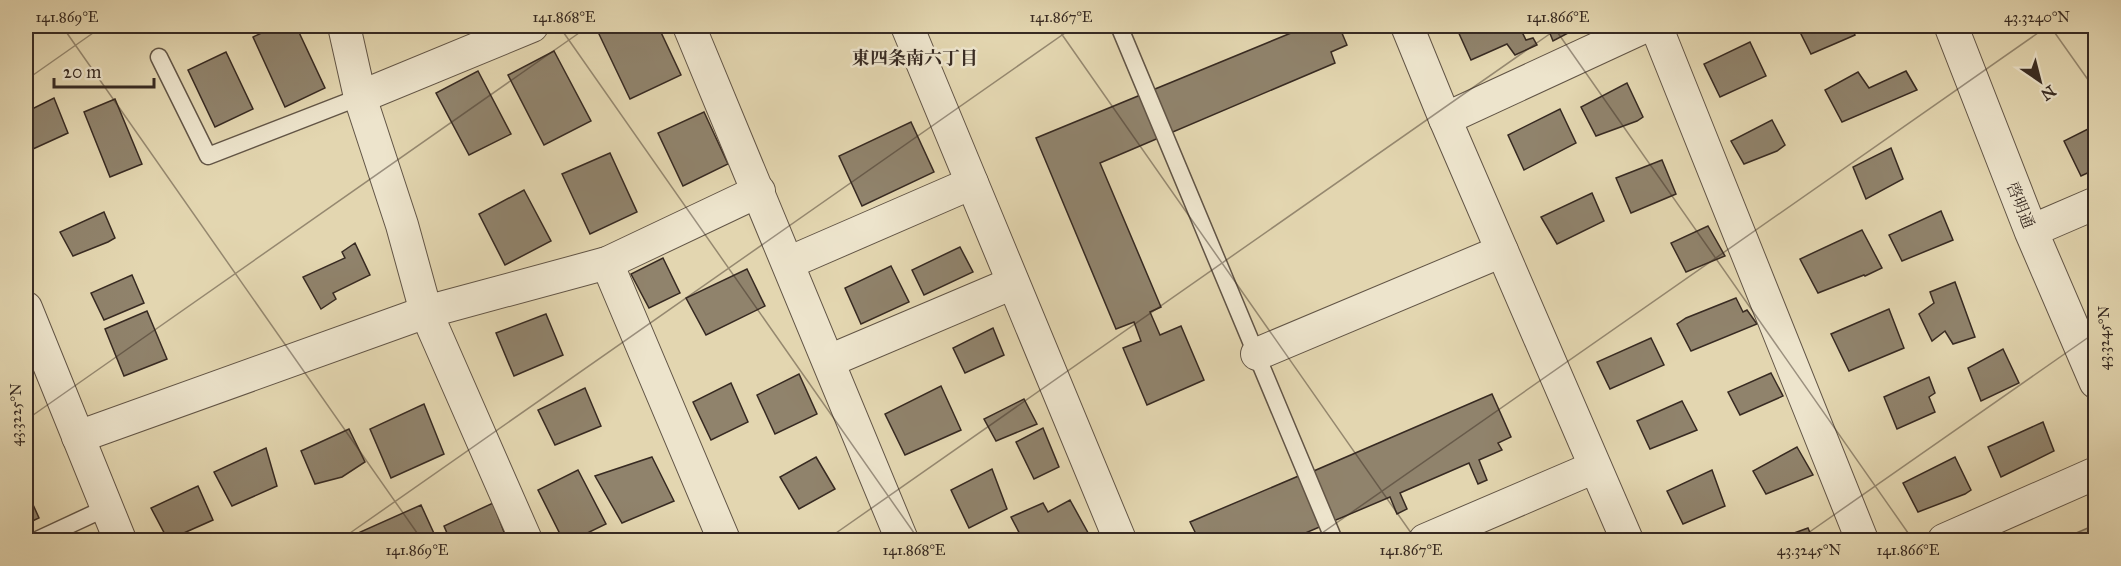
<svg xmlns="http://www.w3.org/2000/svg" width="2121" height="566" viewBox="0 0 2121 566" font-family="'IM FELL Great Primer','Noto Serif JP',serif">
  <rect width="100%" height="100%" fill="#e3d6b0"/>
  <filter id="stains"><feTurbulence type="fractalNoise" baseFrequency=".00333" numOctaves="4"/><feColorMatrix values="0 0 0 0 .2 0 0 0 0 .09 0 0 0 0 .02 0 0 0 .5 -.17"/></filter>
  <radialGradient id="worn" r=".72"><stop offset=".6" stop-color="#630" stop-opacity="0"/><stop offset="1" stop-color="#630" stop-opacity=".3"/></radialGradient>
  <path fill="#c6b998" stroke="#7e725d" stroke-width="1.5" d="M2095,525V540H2060Z"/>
  <g fill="#90836c" stroke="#372a22" stroke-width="1.5">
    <path d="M277,26H296L325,88L285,107L253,37Z"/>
    <path d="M612,26H658L681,75L630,99L598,32Z"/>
    <path d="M1308,26H1339L1347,45L1331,52L1335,63L1100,163L1161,307L1150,312L1160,335L1181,326L1204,380L1147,405L1123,348L1141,341L1134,322L1116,329L1036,138Z"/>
    <path d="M1462,26H1519L1526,40L1533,38L1537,45L1515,55L1507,44L1471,60L1457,29Z"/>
    <path d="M1547,26H1569L1572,31L1553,41Z"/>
    <path d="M1802,26H1851L1855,35L1811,54L1798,28Z"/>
    <path d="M1750,42L1766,76L1720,97L1704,64Z"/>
    <path d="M554,51L591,121L544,145L508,75Z"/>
    <path d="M226,52L253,109L215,127L188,70Z"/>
    <path d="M478,71L511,134L469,155L436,93Z"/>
    <path d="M1906,71L1917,90L1842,122L1825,90L1858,72L1869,88Z"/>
    <path d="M1627,83L1643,117L1637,121L1596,136L1581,107Z"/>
    <path d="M54,98L68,133L33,149L26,136V112Z"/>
    <path d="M115,99L142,164L110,177L84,112Z"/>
    <path d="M1560,109L1576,143L1524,170L1508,135Z"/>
    <path d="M704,112L728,164L683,186L658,133Z"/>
    <path d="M1772,120L1785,145L1777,151L1744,164L1731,141Z"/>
    <path d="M911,122L934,172L862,206L839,156Z"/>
    <path d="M2096,125V169L2081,176L2064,141Z"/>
    <path d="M1891,148L1903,179L1866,199L1853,167Z"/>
    <path d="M610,153L637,212L590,234L562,174Z"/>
    <path d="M1662,160L1676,194L1631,213L1616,178Z"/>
    <path d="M524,190L551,241L505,265L479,214Z"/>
    <path d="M1592,193L1604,221L1557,244L1541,217Z"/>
    <path d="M1941,211L1953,240L1902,261L1889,235Z"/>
    <path d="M104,212L115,238L108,242L73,256L60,232Z"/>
    <path d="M1708,226L1725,256L1686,272L1671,243Z"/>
    <path d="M1862,230L1882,268L1865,276L1864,275L1818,293L1800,259Z"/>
    <path d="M355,243L370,275L333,293L336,299L321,309L303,277L345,258L342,252Z"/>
    <path d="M960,247L973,272L924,295L912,270Z"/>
    <path d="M663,258L680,293L649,308L631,274Z"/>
    <path d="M891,266L909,302L861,324L845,288Z"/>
    <path d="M747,269L765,306L706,335L686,298Z"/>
    <path d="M132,275L144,303L104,320L91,293Z"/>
    <path d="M1955,282L1975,337L1953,344L1945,331L1932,341L1919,314L1934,303L1930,292Z"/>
    <path d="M1736,298L1743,312L1747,310L1757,324L1691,351L1677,324L1686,318Z"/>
    <path d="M1889,309L1904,348L1849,371L1831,334Z"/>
    <path d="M147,311L167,359L124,376L105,329Z"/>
    <path d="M546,314L563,355L514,376L496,333Z"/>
    <path d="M993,328L1004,355L965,373L953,348Z"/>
    <path d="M1651,338L1664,365L1610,389L1597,362Z"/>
    <path d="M2003,349L2019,383L1981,401L1968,368Z"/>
    <path d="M1771,373L1783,396L1740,415L1728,392Z"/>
    <path d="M799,374L817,414L775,434L757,395Z"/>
    <path d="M1929,377L1935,393L1929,397L1935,412L1897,429L1884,397Z"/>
    <path d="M731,383L748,422L711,440L693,402Z"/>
    <path d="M941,386L961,430L905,455L885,414Z"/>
    <path d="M585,388L601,426L555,445L538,410Z"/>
    <path d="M1492,394L1511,437L1498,443L1502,450L1479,460L1487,480L1478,484L1469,463L1400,493L1407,509L1397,514L1390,497L1289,540H1199L1190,522L1308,472L1309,473Z"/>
    <path d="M1024,399L1037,424L996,441L984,419Z"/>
    <path d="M1682,401L1697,430L1650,449L1637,421Z"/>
    <path d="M424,404L444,454L391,478L370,429Z"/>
    <path d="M2043,422L2054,451L2001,477L1988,447Z"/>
    <path d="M1043,428L1059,467L1034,479L1016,442Z"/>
    <path d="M349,429L365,462L342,477L315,484L301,451Z"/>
    <path d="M1797,447L1813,475L1766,494L1753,471Z"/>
    <path d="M266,448L277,486L232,506L214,472Z"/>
    <path d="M652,457L674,501L622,523L595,476Z"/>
    <path d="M816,457L835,489L799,509L780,477Z"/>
    <path d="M1955,457L1971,490L1965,494L1918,512L1903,483Z"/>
    <path d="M992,469L1007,509L969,528L951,490Z"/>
    <path d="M578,470L606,524L573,540H563L538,490Z"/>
    <path d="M1712,470L1725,506L1683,524L1667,491Z"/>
    <path d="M198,486L213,520L168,540L151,508Z"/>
    <path d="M26,489L39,518L26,524Z"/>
    <path d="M1070,500L1092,540H1023L1011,517L1043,503L1048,512Z"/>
    <path d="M493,503L507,540H450L444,526Z"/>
    <path d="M421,505L437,540H362L358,533Z"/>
    <path d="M1808,528L1813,540H1775Z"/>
  </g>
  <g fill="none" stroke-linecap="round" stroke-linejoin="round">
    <defs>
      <g id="service">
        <path d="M1119,26L1334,540"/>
        <path d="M159,57L208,156L360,97"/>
        <path d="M37,540L106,508"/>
      </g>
      <g id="minor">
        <path d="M344,26L360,97L402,225L426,312L526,540"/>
        <path d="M689,26L902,540"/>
        <path d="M907,26L1120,540"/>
        <path d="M1407,26L1445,119L1627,540"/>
        <path d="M1656,26L1862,540"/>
        <path d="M360,97L532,26"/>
        <path d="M1445,119L1646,26"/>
        <path d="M2031,231L2096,203"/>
        <path d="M607,263L724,540"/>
        <path d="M788,263L972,183"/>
        <path d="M26,308L120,540"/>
        <path d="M1257,354L1502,251"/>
        <path d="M829,361L1013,283"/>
        <path d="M78,437L426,312L607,263L759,191"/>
        <path d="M1425,540L1595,467"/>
        <path d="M1944,540L2096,473"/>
      </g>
      <path id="tertiary" d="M1951,26L2031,231L2096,382"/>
    </defs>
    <use href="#service" stroke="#625546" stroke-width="19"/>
    <use href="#minor" stroke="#625546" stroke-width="34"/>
    <use href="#tertiary" stroke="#625546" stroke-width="35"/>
    <use href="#service" stroke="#ede4cc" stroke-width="16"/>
    <use href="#minor" stroke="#ede4cc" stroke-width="32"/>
    <use href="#tertiary" stroke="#ede4cc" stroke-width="33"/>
  </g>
  <path fill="none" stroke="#372a22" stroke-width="1.5" stroke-opacity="0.45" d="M62,26L422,540M559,26L919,540M1056,26L1416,540M1553,26L1913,540M2050,26L2096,91M26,80L103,26M26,420L589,26M340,540L1075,26M826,540L1561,26M1312,540L2048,26M1798,540L2096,332"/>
  <g text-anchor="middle" stroke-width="5" stroke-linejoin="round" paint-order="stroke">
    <g font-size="16" fill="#372a22" stroke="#ede4cc">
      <text transform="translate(2021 205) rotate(68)" y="6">啓明通</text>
    </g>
    <g font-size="18" font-weight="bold" fill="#372a22" stroke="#ede4cc">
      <text x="915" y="64">東四条南六丁目</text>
    </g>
  </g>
  <rect width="2121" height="566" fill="none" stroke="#e3d6b0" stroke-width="66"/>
  <g transform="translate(2040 81) rotate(145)" stroke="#ede4cc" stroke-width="4.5" paint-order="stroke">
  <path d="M0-4.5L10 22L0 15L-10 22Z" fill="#372a22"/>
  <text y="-9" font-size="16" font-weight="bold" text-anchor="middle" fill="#372a22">N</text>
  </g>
  <path d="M54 78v9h100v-9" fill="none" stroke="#372a22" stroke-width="3"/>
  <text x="63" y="78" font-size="18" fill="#372a22" stroke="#ede4cc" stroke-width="4.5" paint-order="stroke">20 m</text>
  <rect x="33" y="33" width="2055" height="500" fill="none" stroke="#372a22" stroke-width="2"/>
  <g font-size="15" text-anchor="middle" fill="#372a22">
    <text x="67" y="22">141.869°E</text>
    <text x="564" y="22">141.868°E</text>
    <text x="1061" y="22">141.867°E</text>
    <text x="1558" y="22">141.866°E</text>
    <text x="2037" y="22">43.3240°N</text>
    <text transform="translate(2104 338) rotate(-90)" y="5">43.3245°N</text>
    <text transform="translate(16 415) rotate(-90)" y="5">43.3225°N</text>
    <text x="417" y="555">141.869°E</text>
    <text x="914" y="555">141.868°E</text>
    <text x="1411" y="555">141.867°E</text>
    <text x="1809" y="555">43.3245°N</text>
    <text x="1908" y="555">141.866°E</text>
  </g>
  <rect width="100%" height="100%" filter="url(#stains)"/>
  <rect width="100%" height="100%" fill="url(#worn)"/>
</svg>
